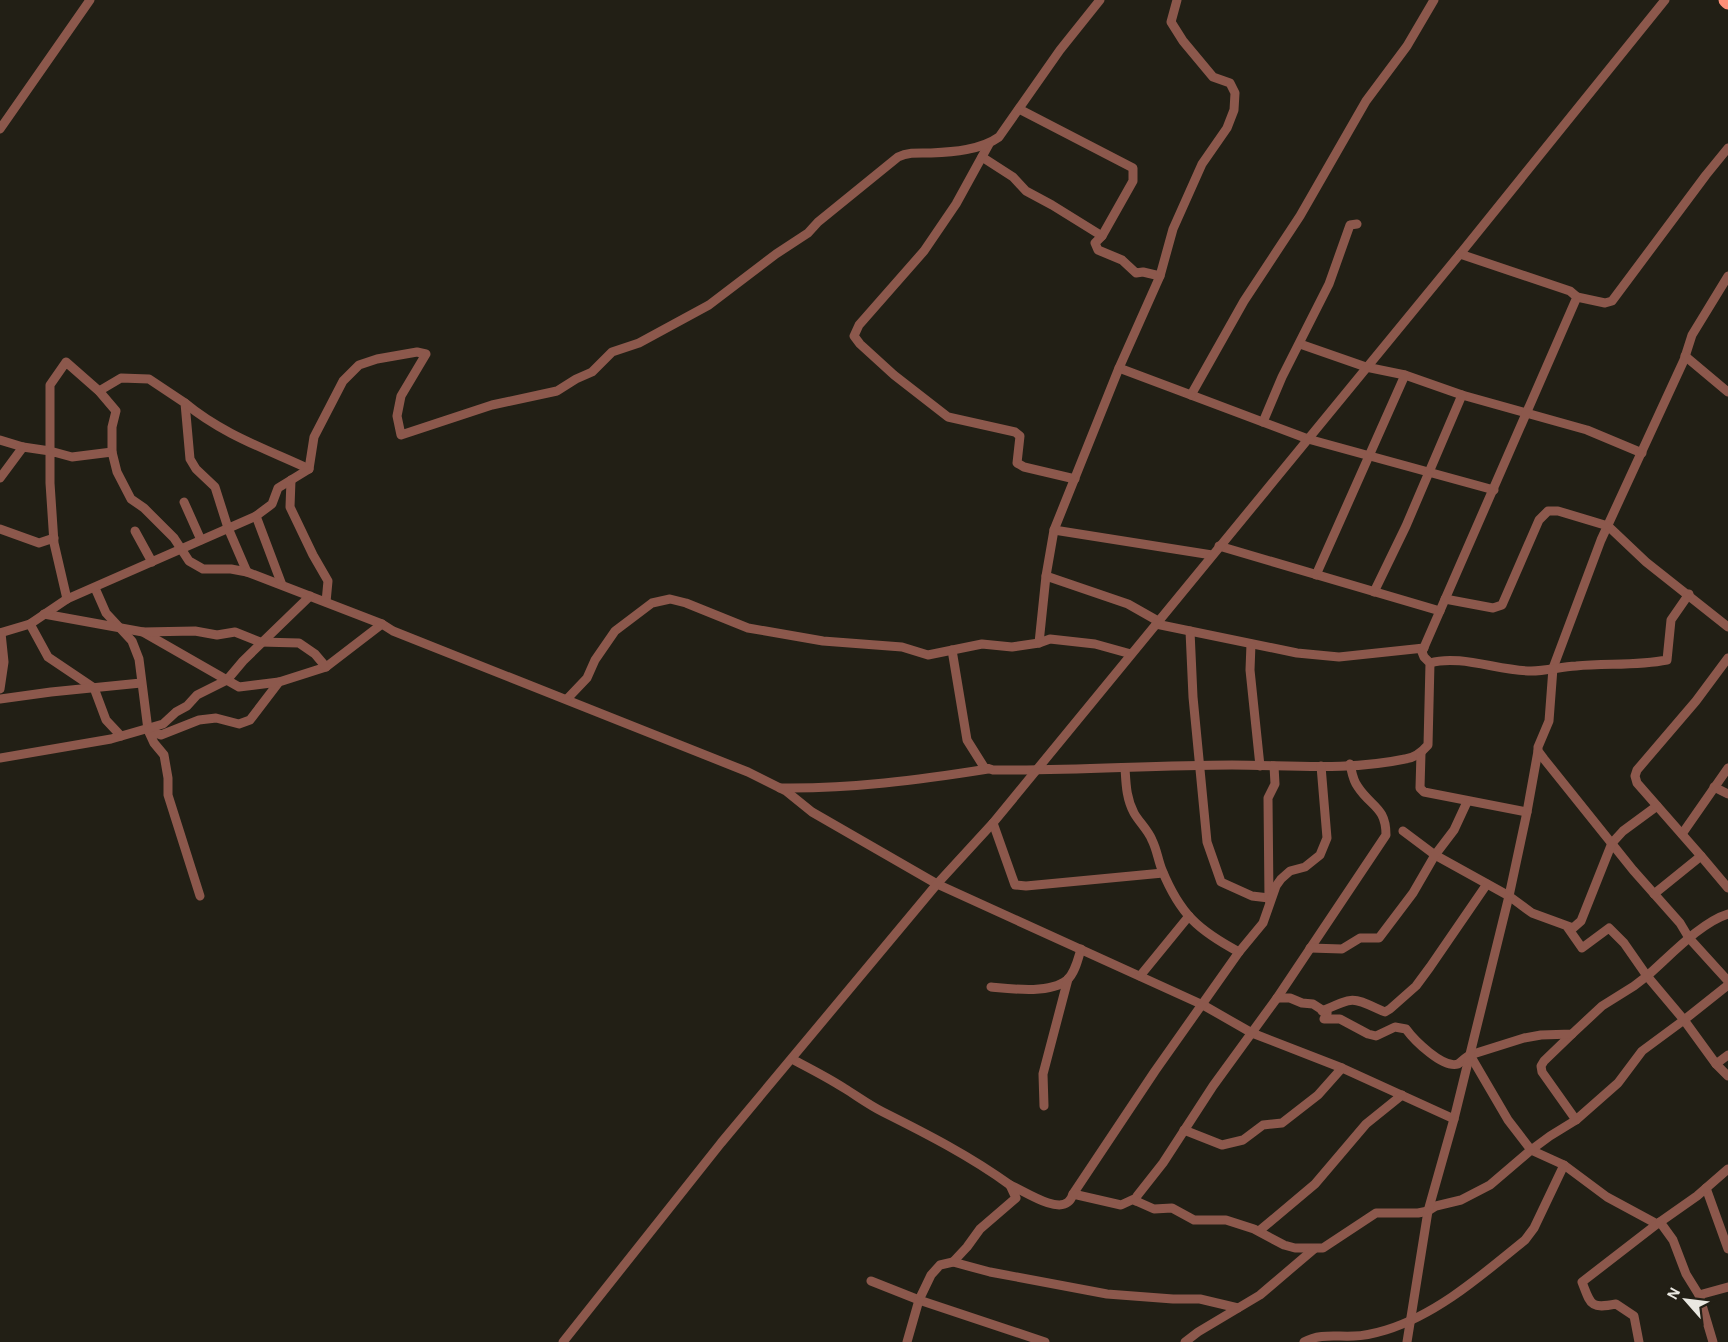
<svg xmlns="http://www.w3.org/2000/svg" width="1728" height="1342" viewBox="0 0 1728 1342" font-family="'Alegreya Sans',sans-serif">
  <rect width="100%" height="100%" fill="#221f15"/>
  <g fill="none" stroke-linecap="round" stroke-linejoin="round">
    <g stroke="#8c584c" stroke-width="9">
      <path d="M1434,0L1407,46L1366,101L1300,216L1244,301L1191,395L1308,439L1494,490"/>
      <path d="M1019,109L1133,168V181L1102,236L1095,243L1098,250L1122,260L1136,273L1143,272L1160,276"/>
      <path d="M0,129L90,0"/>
      <path d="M989,144L956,204L924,251L859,325L854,336L860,344L894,375L948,417L1015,432L1020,436L1017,463L1024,467L1075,479"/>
      <path d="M982,157L1013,177L1026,191L1052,205L1102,236"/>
      <path d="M1728,276L1692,335L1684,360L1601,540L1553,668L1549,721L1538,747V751L1544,759L1633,870L1680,923L1689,938L1728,981"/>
      <path d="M1577,297L1605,303L1612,301L1706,175L1728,148"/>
      <path d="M1300,344L1366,367L1405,375L1462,395L1587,430L1642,453"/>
      <path d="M1685,356L1728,392"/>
      <path d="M1119,368L1191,395"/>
      <path d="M99,391L121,378L149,379L185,403L190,459L196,469L215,487L228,528L247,572"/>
      <path d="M185,403C222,434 266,449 309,469"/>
      <path d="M1263,422L1282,377L1329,284L1350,225L1357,224"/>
      <path d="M0,440L23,447L50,451L72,457L112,452V427L116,411L99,391L66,362L50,385V483L54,543L67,599"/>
      <path d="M112,452L117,472L131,499L144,508L174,538L189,561L203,569H231L247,572L382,624L393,631L748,772L786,791L812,812L937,884L1203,1005L1252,1033L1342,1068L1454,1119"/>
      <path d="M0,478L23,447"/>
      <path d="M291,480L290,507L313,555L328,581L326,602"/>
      <path d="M184,502L201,540"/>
      <path d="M256,516L282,585"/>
      <path d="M0,529L39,543L54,538"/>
      <path d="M1054,530L1212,555"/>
      <path d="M135,531L152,562"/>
      <path d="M1219,546L1440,611"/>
      <path d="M1316,575L1405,375"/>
      <path d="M1046,576L1128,604L1158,621"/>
      <path d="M95,588L106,613L132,641L139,659L148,730L161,735L199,720L216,718L239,724L250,720L279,682L326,667L382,624"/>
      <path d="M1374,592L1406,526L1462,395"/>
      <path d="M1445,599L1493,608L1502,605L1539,520L1548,511H1558L1608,526L1646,562L1728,627"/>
      <path d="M44,614L143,632L239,687L279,682"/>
      <path d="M30,624L48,657L94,688L106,720L121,736"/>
      <path d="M1156,624L1297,653L1339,657L1424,648"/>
      <path d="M1190,631L1193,697L1207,842L1221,882L1252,896L1269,898"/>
      <path d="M143,632L195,631L217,635L235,632L260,642L299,643L315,654L326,667"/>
      <path d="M0,633L30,624L67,599L256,516L272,504L278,488L309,469L314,437L343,381L359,365L377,359L417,352L426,354L401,396L397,416L401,435L492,405L557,391L576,379L592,372L612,352L639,343L709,305L776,254L808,233L818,222L898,157C908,152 919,153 931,153C953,152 981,150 999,137L1060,50L1100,0"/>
      <path d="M1039,643L1046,576L1054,530L1119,368L1160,276L1173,229L1202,164L1227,128L1234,110L1235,93L1230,83L1213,77L1183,41L1171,22L1177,0"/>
      <path d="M1251,644L1250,670L1260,766"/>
      <path d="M952,650L967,740L984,767L993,770C1073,771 1152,765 1232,765C1289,765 1349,771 1405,759C1415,758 1422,752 1428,745L1430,663L1424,657L1422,652L1577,297L1570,291L1460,254"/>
      <path d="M1430,663C1460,654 1499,671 1531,671C1546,671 1560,667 1576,666C1606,663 1637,666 1667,660L1671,620L1689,594"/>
      <path d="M0,689L4,662L1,633"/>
      <path d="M0,699L51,692L141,683"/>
      <path d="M567,699L587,678L595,660L615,631L652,603L670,599L686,603L748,628L823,641L902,647L928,655L982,644L1012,647L1039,643L1050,639L1095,644L1131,654"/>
      <path d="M148,730L154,743L164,755L168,778V795L200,896"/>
      <path d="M1421,753L1420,788L1424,792L1527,812"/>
      <path d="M0,758L111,739L163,724L176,712L187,706L197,695L227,680L243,661L310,596"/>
      <path d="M1350,764C1352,773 1353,781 1358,787C1371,807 1386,807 1386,835L1277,998L1213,1086L1163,1163L1137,1196L1136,1201L1154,1209L1172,1208L1194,1220H1226L1254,1229L1284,1245L1295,1248H1323L1376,1213H1418L1428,1211L1436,1206L1461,1200L1490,1185L1531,1150L1564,1165L1607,1197L1657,1224L1660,1222"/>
      <path d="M1125,768C1126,783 1126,798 1134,813C1139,822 1148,830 1152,840C1157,850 1158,860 1162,870C1180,914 1198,930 1239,952"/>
      <path d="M1714,787L1728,794"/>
      <path d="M780,788C850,789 919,780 988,769"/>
      <path d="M993,823L1015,885L1026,886L1163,873"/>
      <path d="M1403,831L1435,855L1509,896L1532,913L1573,928L1581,921L1612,843L1623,831L1657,806"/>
      <path d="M1682,834L1728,768"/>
      <path d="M1701,856L1728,888"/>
      <path d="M1654,894L1701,856L1637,783L1635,776L1637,770L1696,701L1728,658"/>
      <path d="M1269,900L1268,798L1275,784L1274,766"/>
      <path d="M1310,948L1342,949L1360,938H1379L1413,893L1435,855L1454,830L1467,802"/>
      <path d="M1140,976L1189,916"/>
      <path d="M1728,985L1684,1020L1716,1064L1728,1076"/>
      <path d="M991,987C1012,989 1050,994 1067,980C1075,973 1078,959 1081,949"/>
      <path d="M1277,998H1290L1302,1003L1313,1004L1327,1013L1324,1019H1340L1368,1034L1376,1036L1395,1027L1406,1029C1414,1040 1443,1069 1458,1064C1461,1062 1466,1057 1470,1055L1508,1120L1531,1150L1550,1136L1576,1120L1618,1083L1642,1051L1684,1020L1647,976C1669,957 1701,922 1728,914"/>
      <path d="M1322,1011C1356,996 1351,997 1385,1012L1390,1009L1416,986L1430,967L1487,884"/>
      <path d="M1572,1034L1544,1061L1541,1066L1542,1072L1576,1120"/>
      <path d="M1470,1055L1524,1038L1541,1035L1572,1034L1602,1006L1634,986L1647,976L1624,943L1609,928L1582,948L1568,928"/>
      <path d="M792,1059C809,1068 827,1077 844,1088C857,1096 869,1105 883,1112C927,1134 970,1156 1010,1185"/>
      <path d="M1716,1064L1728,1055"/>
      <path d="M1044,1106L1043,1074L1068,979"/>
      <path d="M1184,1130L1222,1145L1243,1140L1263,1125L1282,1123L1318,1095L1342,1068"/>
      <path d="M1706,1188L1728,1249"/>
      <path d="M1136,1201L1134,1199L1121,1205L1073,1194L1155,1071L1239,952L1263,923L1276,886L1281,879L1290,871L1305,867L1320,855L1327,838L1321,766"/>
      <path d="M1259,1231L1315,1184L1366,1124L1402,1095"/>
      <path d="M953,1262L967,1247L980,1229L1016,1198L1010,1185C1023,1190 1056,1213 1068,1202C1071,1200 1072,1197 1073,1194"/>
      <path d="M871,1281L919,1300L1045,1342"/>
      <path d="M1699,1295L1728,1287"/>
      <path d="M563,1342L721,1143L937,884L993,823L1460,254L1665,0"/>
      <path d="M907,1342L919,1300L931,1275L940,1265L953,1262L990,1272L1107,1294L1173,1299H1200L1238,1308"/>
      <path d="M1185,1342L1198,1332L1260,1295L1314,1249"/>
      <path d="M1304,1342C1320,1333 1337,1337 1354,1336C1364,1336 1376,1333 1386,1330C1438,1314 1483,1274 1525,1240L1534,1228L1564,1165"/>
      <path d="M1407,1342L1428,1211L1454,1119L1509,896L1527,812L1538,751"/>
      <path d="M1639,1342L1634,1316L1616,1304C1590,1309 1591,1305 1582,1282L1657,1224"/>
      <path d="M1713,1342L1699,1295L1686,1274L1673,1240L1660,1222L1697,1196L1728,1169"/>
    </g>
    <path stroke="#fc8f77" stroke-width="15" d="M1726,0L1728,2"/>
  </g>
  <g transform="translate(1686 1300) rotate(298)" stroke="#221f15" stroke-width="4.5" paint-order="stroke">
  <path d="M0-4.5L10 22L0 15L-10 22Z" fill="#eae8e1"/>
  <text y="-9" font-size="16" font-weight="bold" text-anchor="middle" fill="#eae8e1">N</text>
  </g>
</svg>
